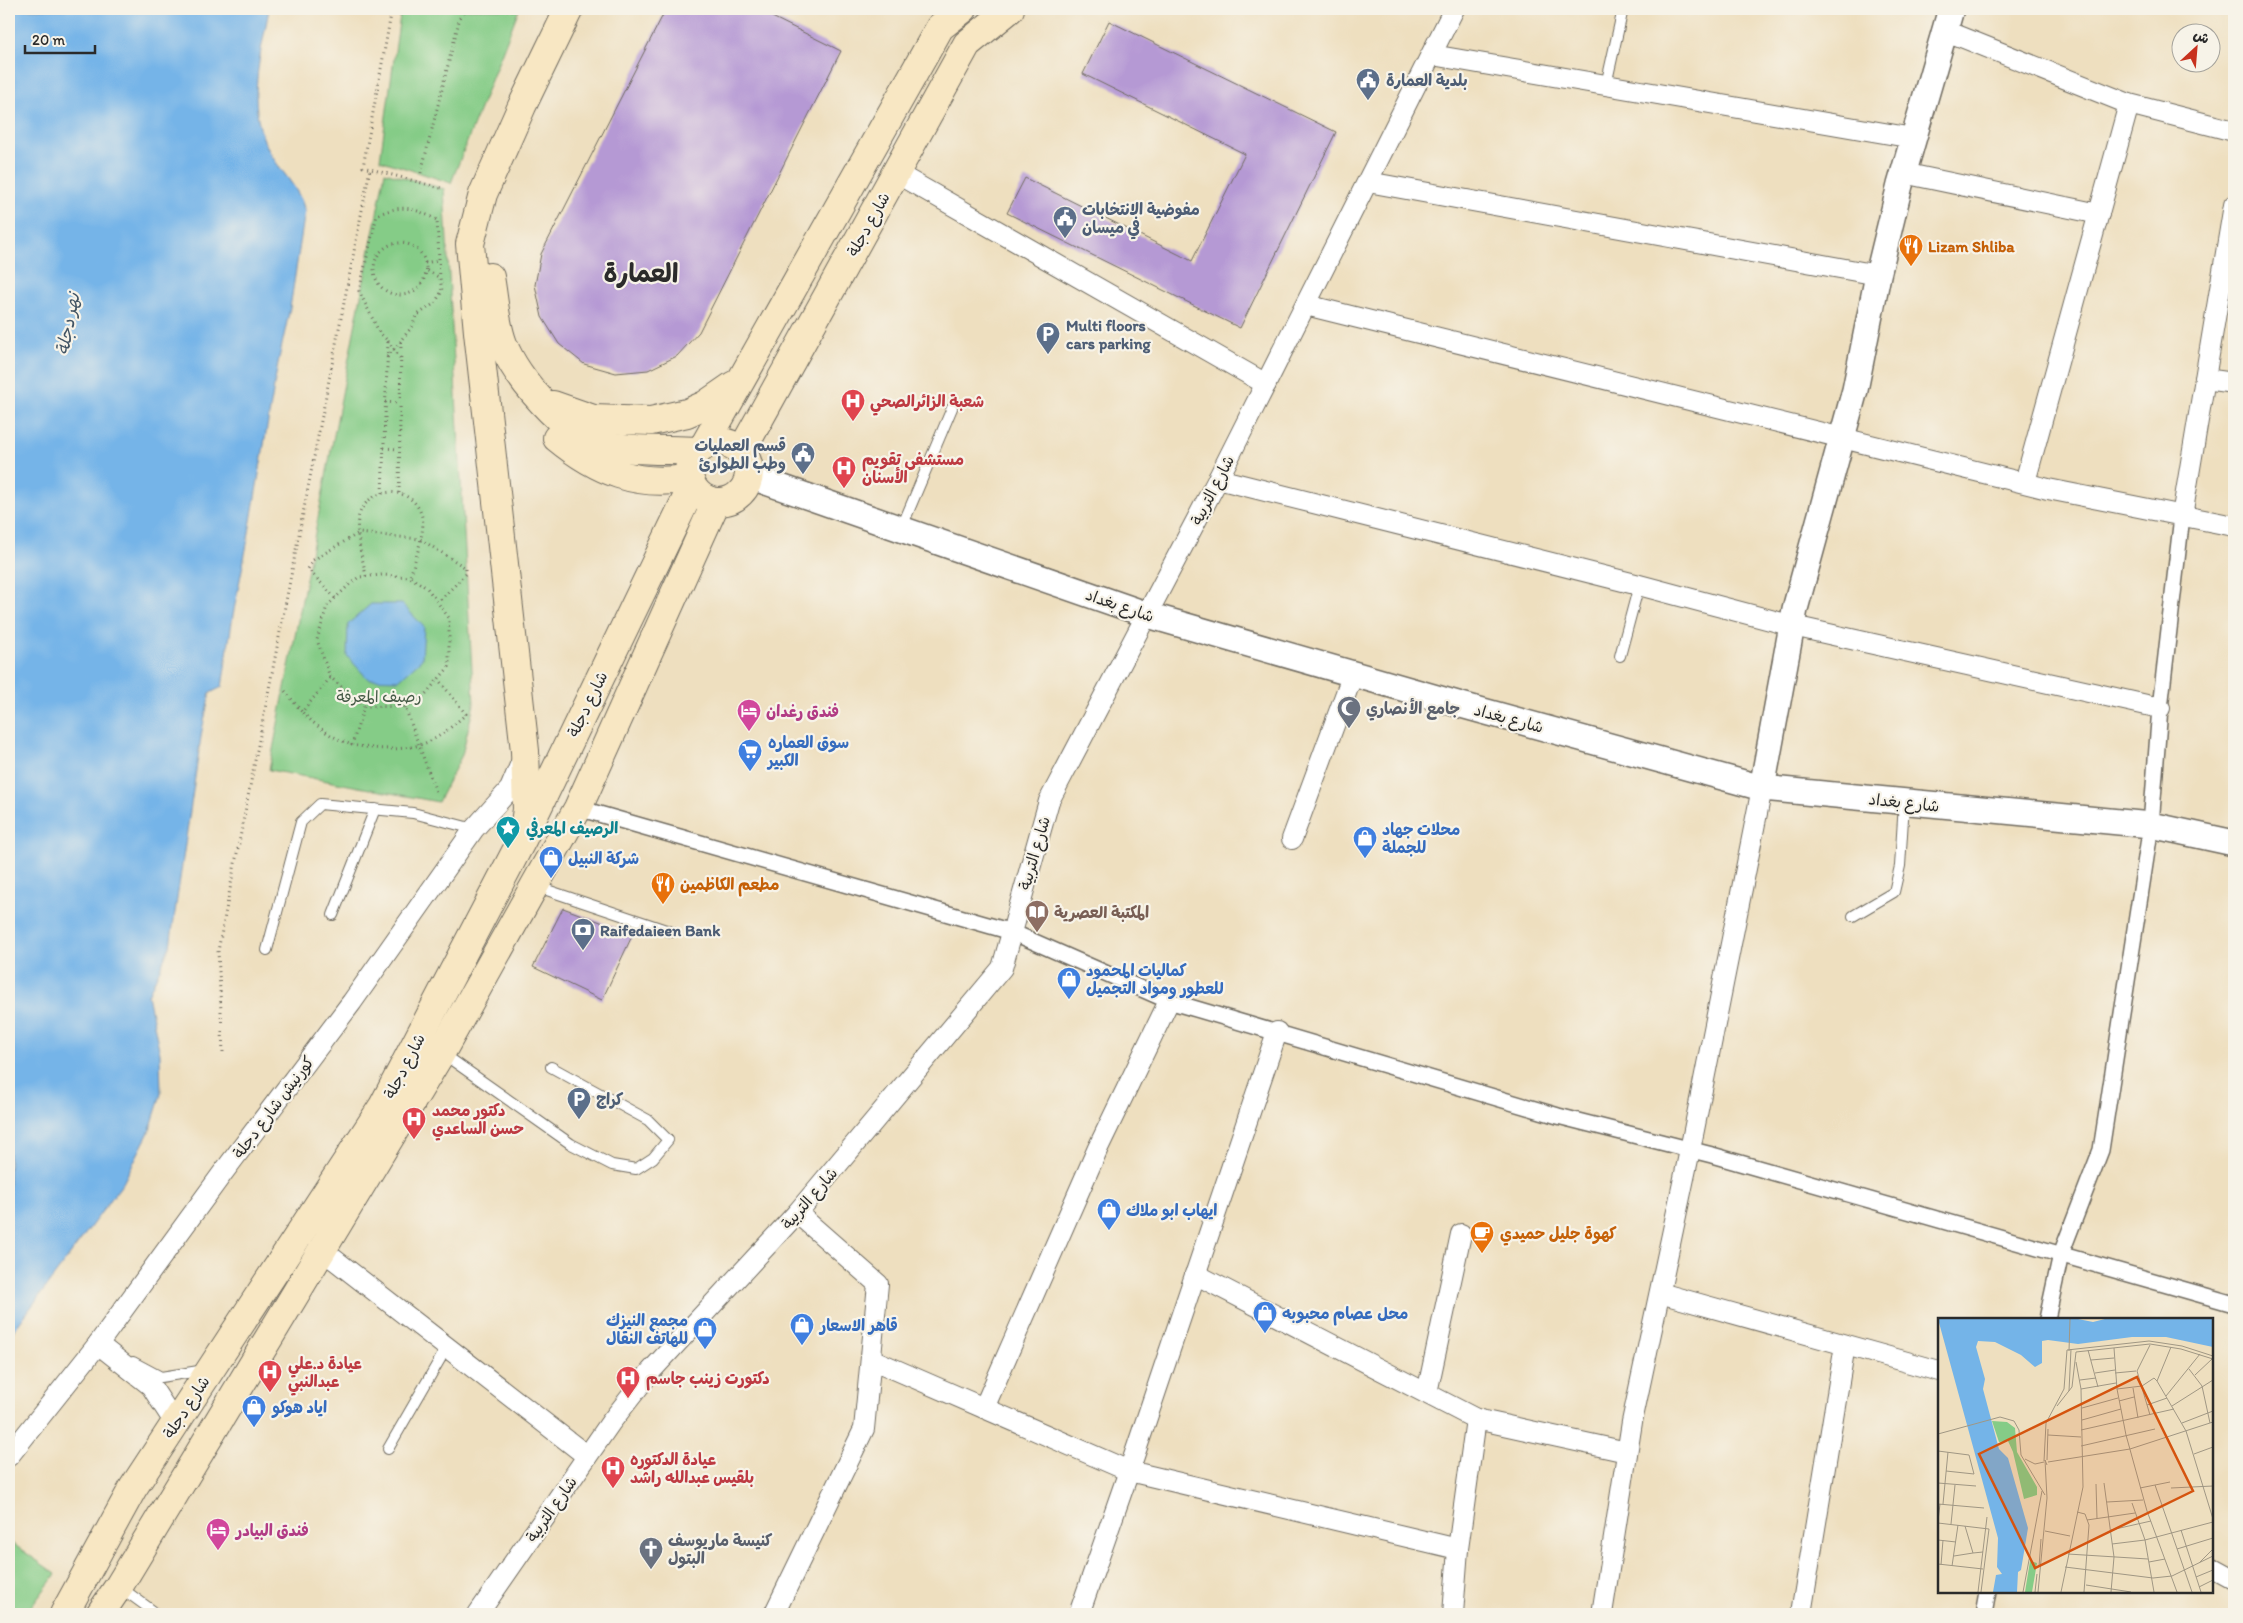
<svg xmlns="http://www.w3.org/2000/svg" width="2243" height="1623" viewBox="0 0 2243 1623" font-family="Itim,'Playpen Sans Arabic',sans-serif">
  <rect width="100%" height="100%" fill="#f7f3e8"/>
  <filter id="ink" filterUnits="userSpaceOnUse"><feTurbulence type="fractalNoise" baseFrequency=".02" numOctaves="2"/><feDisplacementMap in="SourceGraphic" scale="10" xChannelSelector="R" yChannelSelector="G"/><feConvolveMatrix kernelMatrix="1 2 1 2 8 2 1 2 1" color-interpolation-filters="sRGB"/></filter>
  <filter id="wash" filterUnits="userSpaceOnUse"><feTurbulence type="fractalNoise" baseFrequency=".0096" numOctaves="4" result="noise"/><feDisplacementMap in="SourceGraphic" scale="20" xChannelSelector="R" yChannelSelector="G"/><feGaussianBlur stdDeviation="1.12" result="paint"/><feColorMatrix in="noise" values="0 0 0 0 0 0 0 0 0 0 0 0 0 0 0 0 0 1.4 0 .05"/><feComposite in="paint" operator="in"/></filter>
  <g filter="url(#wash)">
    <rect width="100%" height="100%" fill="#eedfbf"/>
    <g fill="#85cc87" stroke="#587c59">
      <path d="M382,9H519L451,183L380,160L400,15Z"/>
      <path d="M385,172L444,189L474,704L462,755L438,802L269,770Z"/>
      <path d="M9,1541L56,1574L26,1614H9Z"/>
    </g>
    <g fill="#74b4e8" stroke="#50708a">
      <path d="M9,9H269C261,55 245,104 268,149C279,171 299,186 305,211L290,308L278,363L247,544L233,615L222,687L210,693L202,730L170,946L148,995L160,1054L161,1094L150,1130L123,1183L9,1337Z"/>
      <path d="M371,604H402L424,627L422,659L399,680L368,679L347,656L348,624Z"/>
    </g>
    <g id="blocks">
      <g fill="#b599d4">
        <path d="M666,9H756L841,51L699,332L677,356L648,370L616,373L584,364L559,344L542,317L535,285L541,254Z"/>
        <path d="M1109,21L1336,132L1240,328L1007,213L1025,178L1192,261L1245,154L1083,74Z"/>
        <path d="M563,908L633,934L602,1000L533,967Z"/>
      </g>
    </g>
  </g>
  <g filter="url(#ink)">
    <use href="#blocks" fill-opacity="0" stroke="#6f6a5f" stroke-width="1"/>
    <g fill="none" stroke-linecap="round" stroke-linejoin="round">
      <defs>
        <g id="service">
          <path d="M1606,85L1623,9"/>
          <path d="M901,529L952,408"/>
          <path d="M1620,656L1639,585"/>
          <path d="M535,886L672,932"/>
          <path d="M333,915L375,809"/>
          <path d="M1853,916L1894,892L1900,866L1904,803"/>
          <path d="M267,950L301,822L320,804L413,813L474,829"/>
          <path d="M442,1053L571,1144L612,1165L636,1169L653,1158L668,1140L648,1120L551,1067"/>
          <path d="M133,1362L161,1377L205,1370"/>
          <path d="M388,1449L447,1347"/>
          <path d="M120,1587L157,1614"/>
        </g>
        <g id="pedestrian">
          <path d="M578,808L1012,932L1169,1001L1558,1116L1712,1155L2234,1304"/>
          <path d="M2047,1319L2061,1254L2101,1150L2151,825L2160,708L2182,516"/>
          <path d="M1984,1614L1988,1592"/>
        </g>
        <g id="minor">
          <path d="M1944,30L2129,104L2234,131"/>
          <path d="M1432,55L1913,138"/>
          <path d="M896,173L1266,384"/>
          <path d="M1903,173L2099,214"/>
          <path d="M1368,182L1878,275"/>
          <path d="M1306,305L2048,489L2234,526"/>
          <path d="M2205,379L2234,383"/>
          <path d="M1218,479L1639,585L1793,626L2160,708"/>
          <path d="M2025,482L2129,104"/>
          <path d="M2182,516L2234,205"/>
          <path d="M1292,839L1353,674"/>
          <path d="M322,1250L587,1456"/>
          <path d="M1195,1274L1476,1419L1627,1452"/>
          <path d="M1660,1293L1939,1371"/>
          <path d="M98,1344L151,1386L175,1423"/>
          <path d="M871,1359L1129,1471L1458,1549"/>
          <path d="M1427,1393L1461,1234"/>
          <path d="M984,1408L1098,1148L1169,1001"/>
          <path d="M9,1456L98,1344L222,1174L352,1002L474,829L510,789L523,758"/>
          <path d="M2212,1568L2234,1580"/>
          <path d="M478,1614L611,1422L651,1371L797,1213L1002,968L1049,801L1218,479L1454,9"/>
          <path d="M774,1614L864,1429L878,1284L797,1213"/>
          <path d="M1079,1614L1129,1471L1277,1032"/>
          <path d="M1453,1614L1458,1549L1476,1419"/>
          <path d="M1602,1614L1632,1422L1690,1150L1762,788"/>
          <path d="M1801,1614L1845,1345"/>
        </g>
        <g id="tertiary">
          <path d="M749,476L1148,615L1454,703L1762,788L2151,825L2234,843"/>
          <path d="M1762,788L1795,609L1855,390L1878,275L1900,185L1951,9"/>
        </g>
        <g id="secondary">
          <path d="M490,277C494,299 495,323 503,344C516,377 563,433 598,443C627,452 666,449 697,451"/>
          <path d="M553,405L593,419L651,421L687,413L705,405L734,385"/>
          <path d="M557,438C597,471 638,488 689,478"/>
          <circle cx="719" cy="472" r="30"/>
          <path d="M704,446L940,27L963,9"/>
          <path d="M741,452L967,44L1010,9"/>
          <path d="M525,823L527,809L525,751L478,332L470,244L483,194L522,106L569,9"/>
          <path d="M64,1614L133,1488L383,1106L523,838L692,487"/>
          <path d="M100,1614L119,1586L441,1053L578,808L716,502"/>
        </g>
      </defs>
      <use href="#service" stroke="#6f6a5f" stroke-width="12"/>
      <use href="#pedestrian" stroke="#6f6a5f" stroke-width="18"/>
      <use href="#minor" stroke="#6f6a5f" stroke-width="22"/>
      <use href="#tertiary" stroke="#6f6a5f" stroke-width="28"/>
      <use href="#secondary" stroke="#6f6a5f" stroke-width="30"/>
      <g stroke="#6f6a5f" stroke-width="3" stroke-dasharray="1 4" stroke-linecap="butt">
        <path d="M392,9L363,167L444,189"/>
        <path d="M455,9L466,13L473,9"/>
        <path d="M502,9L517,12"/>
        <path d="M421,173L460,17"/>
        <circle cx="400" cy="269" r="26"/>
        <path d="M425,263L439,260"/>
        <path d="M388,341L400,358"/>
        <path d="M387,357L401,341"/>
        <path d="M385,402L400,403"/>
        <path d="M384,448L399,449"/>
        <path d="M382,493L388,341L379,332L359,291L377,215C403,204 412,207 437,220L440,278"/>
        <path d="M399,493L401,340L412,327L416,316L435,303L442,291L440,278L426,270"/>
        <path d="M366,576C363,560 354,530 359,515C370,484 414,485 422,517C426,531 414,563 410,577"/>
        <path d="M335,598L308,569L313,560L359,533L420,539L466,568V574L439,601"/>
        <path d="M330,678L302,712C318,728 331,737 352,745"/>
        <path d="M285,691L302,712"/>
        <path d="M364,706L352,745C380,750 413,753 439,736C448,730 457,722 466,714L438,679"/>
        <path d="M405,707L422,698L449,667V618L427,588L410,577L382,575L359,577L349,585L327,606L317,640L330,677L364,706L405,707L436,792"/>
        <path d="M223,1052L218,951L370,169"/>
      </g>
      <use href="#service" stroke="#fff" stroke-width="10"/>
      <use href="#pedestrian" stroke="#fff" stroke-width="15"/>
      <use href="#minor" stroke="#fff" stroke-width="20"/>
      <use href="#tertiary" stroke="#fff" stroke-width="25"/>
      <use href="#secondary" stroke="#f8e7c3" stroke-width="28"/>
    </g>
  </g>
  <defs>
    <symbol id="civic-pin" viewBox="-11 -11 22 30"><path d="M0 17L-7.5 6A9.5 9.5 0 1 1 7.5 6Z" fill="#5c6f8a" stroke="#f7f3e8"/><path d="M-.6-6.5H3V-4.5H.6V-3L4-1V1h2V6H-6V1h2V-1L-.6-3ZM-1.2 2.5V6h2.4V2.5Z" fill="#fff"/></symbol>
    <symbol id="restaurant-pin" viewBox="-11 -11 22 30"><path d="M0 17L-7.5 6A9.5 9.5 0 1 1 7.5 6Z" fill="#e8710a" stroke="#f7f3e8"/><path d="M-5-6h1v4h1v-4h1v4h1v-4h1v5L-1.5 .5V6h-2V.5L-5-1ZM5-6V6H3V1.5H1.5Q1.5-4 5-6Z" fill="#fff"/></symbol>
    <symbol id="parking-pin" viewBox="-11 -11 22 30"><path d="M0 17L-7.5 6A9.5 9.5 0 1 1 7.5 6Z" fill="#5c6f8a" stroke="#f7f3e8"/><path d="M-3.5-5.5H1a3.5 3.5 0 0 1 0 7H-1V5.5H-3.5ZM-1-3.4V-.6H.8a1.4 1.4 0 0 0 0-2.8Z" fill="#fff"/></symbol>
    <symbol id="hospital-pin" viewBox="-11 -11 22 30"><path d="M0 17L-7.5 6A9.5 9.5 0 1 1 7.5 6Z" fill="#e0444e" stroke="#f7f3e8"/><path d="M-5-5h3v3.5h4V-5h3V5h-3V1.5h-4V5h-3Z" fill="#fff"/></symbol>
    <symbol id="mosque-pin" viewBox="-11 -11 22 30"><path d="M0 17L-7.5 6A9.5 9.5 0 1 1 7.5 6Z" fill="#6b7280" stroke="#f7f3e8"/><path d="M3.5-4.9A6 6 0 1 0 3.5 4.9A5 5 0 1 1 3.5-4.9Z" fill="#fff"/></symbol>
    <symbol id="hotel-pin" viewBox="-11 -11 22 30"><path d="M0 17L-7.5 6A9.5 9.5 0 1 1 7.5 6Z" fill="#d1479c" stroke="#f7f3e8"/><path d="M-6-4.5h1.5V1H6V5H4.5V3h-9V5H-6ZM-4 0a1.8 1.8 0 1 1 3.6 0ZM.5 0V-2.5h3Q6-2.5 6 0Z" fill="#fff"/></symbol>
    <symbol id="supermarket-pin" viewBox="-11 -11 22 30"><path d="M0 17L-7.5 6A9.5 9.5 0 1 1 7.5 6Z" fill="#3f7fe0" stroke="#f7f3e8"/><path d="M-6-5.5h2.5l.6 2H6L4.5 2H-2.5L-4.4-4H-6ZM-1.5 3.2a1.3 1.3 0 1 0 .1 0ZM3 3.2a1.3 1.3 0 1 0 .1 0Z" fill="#fff"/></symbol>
    <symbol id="sight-pin" viewBox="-11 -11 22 30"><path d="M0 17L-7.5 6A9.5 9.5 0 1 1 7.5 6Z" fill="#0f9aa8" stroke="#f7f3e8"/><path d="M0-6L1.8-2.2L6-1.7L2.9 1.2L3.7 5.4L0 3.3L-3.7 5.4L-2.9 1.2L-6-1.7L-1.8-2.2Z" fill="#fff"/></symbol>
    <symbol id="shop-pin" viewBox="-11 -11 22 30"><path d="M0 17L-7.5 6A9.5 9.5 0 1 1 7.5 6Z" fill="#3f7fe0" stroke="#f7f3e8"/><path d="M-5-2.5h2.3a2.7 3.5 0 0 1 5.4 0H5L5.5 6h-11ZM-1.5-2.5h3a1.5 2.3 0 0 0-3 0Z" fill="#fff"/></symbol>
    <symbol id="library-pin" viewBox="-11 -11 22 30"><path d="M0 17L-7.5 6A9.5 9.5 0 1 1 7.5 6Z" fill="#8d6e63" stroke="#f7f3e8"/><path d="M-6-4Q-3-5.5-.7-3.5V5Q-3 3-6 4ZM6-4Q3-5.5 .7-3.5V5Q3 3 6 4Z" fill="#fff"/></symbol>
    <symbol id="bank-pin" viewBox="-11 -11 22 30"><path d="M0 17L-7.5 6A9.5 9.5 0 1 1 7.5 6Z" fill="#5c6f8a" stroke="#f7f3e8"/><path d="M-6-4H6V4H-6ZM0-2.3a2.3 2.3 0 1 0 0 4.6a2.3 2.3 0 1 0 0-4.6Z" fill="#fff"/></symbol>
    <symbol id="cafe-pin" viewBox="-11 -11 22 30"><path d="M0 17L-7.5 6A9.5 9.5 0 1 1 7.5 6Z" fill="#e8710a" stroke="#f7f3e8"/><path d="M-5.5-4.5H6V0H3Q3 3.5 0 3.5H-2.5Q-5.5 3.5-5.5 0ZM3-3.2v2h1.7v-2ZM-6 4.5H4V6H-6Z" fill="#fff"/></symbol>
    <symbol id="church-pin" viewBox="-11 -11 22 30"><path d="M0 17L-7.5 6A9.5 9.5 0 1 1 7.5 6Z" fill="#6b7280" stroke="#f7f3e8"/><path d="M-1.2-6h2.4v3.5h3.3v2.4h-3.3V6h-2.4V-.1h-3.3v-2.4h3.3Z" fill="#fff"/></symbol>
  </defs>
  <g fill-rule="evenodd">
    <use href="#civic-pin" x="1354" y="66" width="28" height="38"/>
    <use href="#civic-pin" x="1051" y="204" width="28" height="38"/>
    <use href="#restaurant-pin" x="1897" y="232" width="28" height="38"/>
    <use href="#parking-pin" x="1034" y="320" width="28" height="38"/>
    <use href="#hospital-pin" x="839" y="387" width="28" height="38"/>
    <use href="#civic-pin" x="789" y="440" width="28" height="38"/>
    <use href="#hospital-pin" x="830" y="454" width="28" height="38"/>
    <use href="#mosque-pin" x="1335" y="694" width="28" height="38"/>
    <use href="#hotel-pin" x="735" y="697" width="28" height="38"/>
    <use href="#supermarket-pin" x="736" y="737" width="28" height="38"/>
    <use href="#sight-pin" x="494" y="814" width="28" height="38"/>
    <use href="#shop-pin" x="1351" y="824" width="28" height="38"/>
    <use href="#shop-pin" x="537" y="844" width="28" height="38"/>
    <use href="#restaurant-pin" x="649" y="870" width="28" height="38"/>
    <use href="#library-pin" x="1023" y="898" width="28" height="38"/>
    <use href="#bank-pin" x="569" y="916" width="28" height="38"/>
    <use href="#shop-pin" x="1055" y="965" width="28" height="38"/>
    <use href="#parking-pin" x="565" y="1085" width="28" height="38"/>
    <use href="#hospital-pin" x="400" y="1105" width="28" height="38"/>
    <use href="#shop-pin" x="1095" y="1196" width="28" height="38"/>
    <use href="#cafe-pin" x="1468" y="1219" width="28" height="38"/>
    <use href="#shop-pin" x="1251" y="1299" width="28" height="38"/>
    <use href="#shop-pin" x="788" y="1311" width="28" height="38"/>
    <use href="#shop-pin" x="691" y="1315" width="28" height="38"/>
    <use href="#hospital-pin" x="256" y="1358" width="28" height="38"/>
    <use href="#hospital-pin" x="614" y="1364" width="28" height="38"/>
    <use href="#shop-pin" x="240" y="1393" width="28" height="38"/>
    <use href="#hospital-pin" x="599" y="1454" width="28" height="38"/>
    <use href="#hotel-pin" x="204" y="1516" width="28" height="38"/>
    <use href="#church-pin" x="637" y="1535" width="28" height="38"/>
  </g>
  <g text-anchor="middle" stroke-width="4.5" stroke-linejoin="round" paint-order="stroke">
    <g font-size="16" font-weight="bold" fill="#4e5e75" stroke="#f7f3e8" text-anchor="start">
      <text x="1386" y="86">بلدية العمارة</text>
      <text x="1082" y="215">مفوضية الانتخابات<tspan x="1082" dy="18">في ميسان</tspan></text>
      <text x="1066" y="331">Multi floors<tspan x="1066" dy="18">cars parking</tspan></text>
      <text x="786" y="451" text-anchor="end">قسم العمليات<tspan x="786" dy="18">وطب الطوارئ</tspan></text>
      <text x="600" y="936">Raifedaieen Bank</text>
      <text x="596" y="1105">كراج</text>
    </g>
    <g font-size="16" fill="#2b2b2b" stroke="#f7f3e8">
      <text transform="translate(868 224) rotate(-61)" y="6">شارع دجلة</text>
      <text transform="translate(1212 490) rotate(-63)" y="6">شارع التربية</text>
      <text transform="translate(1120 605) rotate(19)" y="6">شارع بغداد</text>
      <text transform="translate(587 704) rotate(-64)" y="6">شارع دجلة</text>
      <text transform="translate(1509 718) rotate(15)" y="6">شارع بغداد</text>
      <text transform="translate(1904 802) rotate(6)" y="6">شارع بغداد</text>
      <text transform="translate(1034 853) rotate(-74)" y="6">شارع التربية</text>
      <text transform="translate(404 1066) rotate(-63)" y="6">شارع دجلة</text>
      <text transform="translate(273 1107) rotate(-53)" y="6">كورنيش شارع دجلة</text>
      <text transform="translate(809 1198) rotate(-49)" y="6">شارع التربية</text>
      <text transform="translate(186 1407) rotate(-57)" y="6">شارع دجلة</text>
      <text transform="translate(551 1509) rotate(-55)" y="6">شارع التربية</text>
    </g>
    <g font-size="16" font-weight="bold" fill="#c56008" stroke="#f7f3e8" text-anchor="start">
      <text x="1928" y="252">Lizam Shliba</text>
      <text x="680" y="890">مطعم الكاظمين</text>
      <text x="1500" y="1239">كهوة جليل حميدي</text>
    </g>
    <g font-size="16" font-weight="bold" fill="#be3a42" stroke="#f7f3e8" text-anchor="start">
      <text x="870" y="407">شعبة الزائرالصحي</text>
      <text x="862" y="465">مستشفى تقويم<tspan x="862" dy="18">الأسنان</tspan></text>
      <text x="432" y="1116">دكتور محمد<tspan x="432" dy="18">حسن الساعدي</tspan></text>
      <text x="288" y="1369">عيادة د.علي<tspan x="288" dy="18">عبدالنبي</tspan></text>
      <text x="646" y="1384">دكتورت زينب جاسم</text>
      <text x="630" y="1465">عيادة الدكتوره<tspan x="630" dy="18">بلقيس عبدالله راشد</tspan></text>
    </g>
    <g font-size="16" fill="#465b47" stroke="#f7f3e8">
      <text x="379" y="702">رصيف المعرفة</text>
    </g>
    <g font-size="16" font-weight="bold" fill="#5b616d" stroke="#f7f3e8" text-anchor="start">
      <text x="1366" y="714">جامع الأنصاري</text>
      <text x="668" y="1546">كنيسة ماريوسف<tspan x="668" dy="18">البتول</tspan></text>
    </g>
    <g font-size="16" font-weight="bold" fill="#b23c85" stroke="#f7f3e8" text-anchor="start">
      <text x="766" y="717">فندق رغدان</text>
      <text x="236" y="1536">فندق البيادر</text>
    </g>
    <g font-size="16" font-weight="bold" fill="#366cbe" stroke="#f7f3e8" text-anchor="start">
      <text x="768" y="748">سوق العماره<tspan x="768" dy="18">الكبير</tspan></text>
      <text x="1382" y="835">محلات جهاد<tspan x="1382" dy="18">للجملة</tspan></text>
      <text x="568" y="864">شركة النبيل</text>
      <text x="1086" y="976">كماليات المحمود<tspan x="1086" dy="18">للعطور ومواد التجميل</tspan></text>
      <text x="1126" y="1216">ايهاب ابو ملاك</text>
      <text x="1282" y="1319">محل عصام محبوبه</text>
      <text x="688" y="1326" text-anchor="end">مجمع النيزك<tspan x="688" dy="18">للهاتف النقال</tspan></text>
      <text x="820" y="1331">قاهر الاسعار</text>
      <text x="272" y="1413">اياد هوكو</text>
    </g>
    <g font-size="16" font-weight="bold" fill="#0d838f" stroke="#f7f3e8" text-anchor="start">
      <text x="526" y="834">الرصيف المعرفي</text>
    </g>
    <g font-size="16" font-weight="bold" fill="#785e54" stroke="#f7f3e8" text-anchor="start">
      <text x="1054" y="918">المكتبة العصرية</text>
    </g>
    <g font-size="18" font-style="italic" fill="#415464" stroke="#f7f3e8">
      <text transform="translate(68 324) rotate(-79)" y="6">نهر دجلة</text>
    </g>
    <g font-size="26" font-weight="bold" fill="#2b2b2b" stroke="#f7f3e8">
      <text x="641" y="282">العمارة</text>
    </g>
  </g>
  <g transform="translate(1938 1318)">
    <rect width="275" height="275" fill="#eedfbf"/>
    <path d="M54,103L69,104L77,110L79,134L99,169V177L86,181L75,134L70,123L61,124ZM92,243L99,245L94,274H87Z" fill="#85cc87"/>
    <path d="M0,1H140L155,4L167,1H275V29L228,19H194L140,26L110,22L104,23V45L97,49L83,37L57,24L40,23L38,29L47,61L45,71L61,131L70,140L90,210L83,252L80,254L79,274H55L58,257L64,256L59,249L60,220Z" fill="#74b4e8"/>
    <path fill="none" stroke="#a09784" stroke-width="1" d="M212,27L199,53L212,97M176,30L179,71L188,117L209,193L239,274M150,32L160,69M131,33L132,1M153,42L176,40M251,51L264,68L272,105M157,55L177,52M177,55L198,53M257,57L274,41M142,62L158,60M219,63L233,29M195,70L200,100M143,71L178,65M179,71L204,68L216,60L219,63L248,113L275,201M131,73L133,31M228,78L262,36M181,83L196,79M209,87L229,80M119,88L134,69L138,34L212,26L243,31L275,41M234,88L275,62M144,90L180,80M144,102L183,91M244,105L275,93M143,112L236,91M0,116L62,99L76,103L81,112L83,137L107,177M110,117L143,119M143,128L217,111M0,133L31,137L36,156L8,153M256,136L275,129M87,141L97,146L106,144M109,142L110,111M106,143L108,105L126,71L129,32L211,23L244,28L275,38M110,144L192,131L275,104M0,165L38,168M166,165L176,239L173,274M158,166L159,201M217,167L254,274M202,170L232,164M233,170L275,168M169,184L205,182M194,185L207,222L216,274M0,186L46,190M5,186L10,134M139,194L147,196L151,207L146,274M149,202L197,195M0,203L2,186M0,205L51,211L43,274M13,206L17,167M27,208L35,235L45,234M173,212L213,203M243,212L263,274M107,213L132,218M0,222L18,224M174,226L207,222L275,204M239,231L275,220M130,236L210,241M16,238L35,235M211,244L227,241M261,245L275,231M0,246L45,251M3,247L5,222M14,248L20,207M101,249L103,221M127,249L215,260L234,258L275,238M258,259L275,252M148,267L193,274M261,269L275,262M40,274L49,199M85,274L104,173M97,274L99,256M100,274L109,180L107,142L109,147M123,274L145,169L143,71L138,44"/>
    <path fill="#d5540f" fill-opacity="0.15" stroke="#d5540f" stroke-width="2.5" d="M199,59L255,173L97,250L41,136Z"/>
    <rect width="275" height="275" fill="none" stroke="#2b2b2b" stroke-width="2.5"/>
  </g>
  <rect width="2243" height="1623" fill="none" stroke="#f7f3e8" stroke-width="30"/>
  <g transform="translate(2196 48) rotate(26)"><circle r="24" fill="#f7f3e8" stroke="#a5a39c"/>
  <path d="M0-4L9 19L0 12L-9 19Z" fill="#c8321e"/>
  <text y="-8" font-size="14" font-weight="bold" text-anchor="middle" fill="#2b2b2b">ش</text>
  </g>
  <path d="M25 45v8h70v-8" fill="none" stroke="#2b2b2b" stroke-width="2.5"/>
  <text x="32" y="45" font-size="15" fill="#2b2b2b" stroke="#f7f3e8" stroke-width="4" paint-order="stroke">20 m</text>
</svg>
